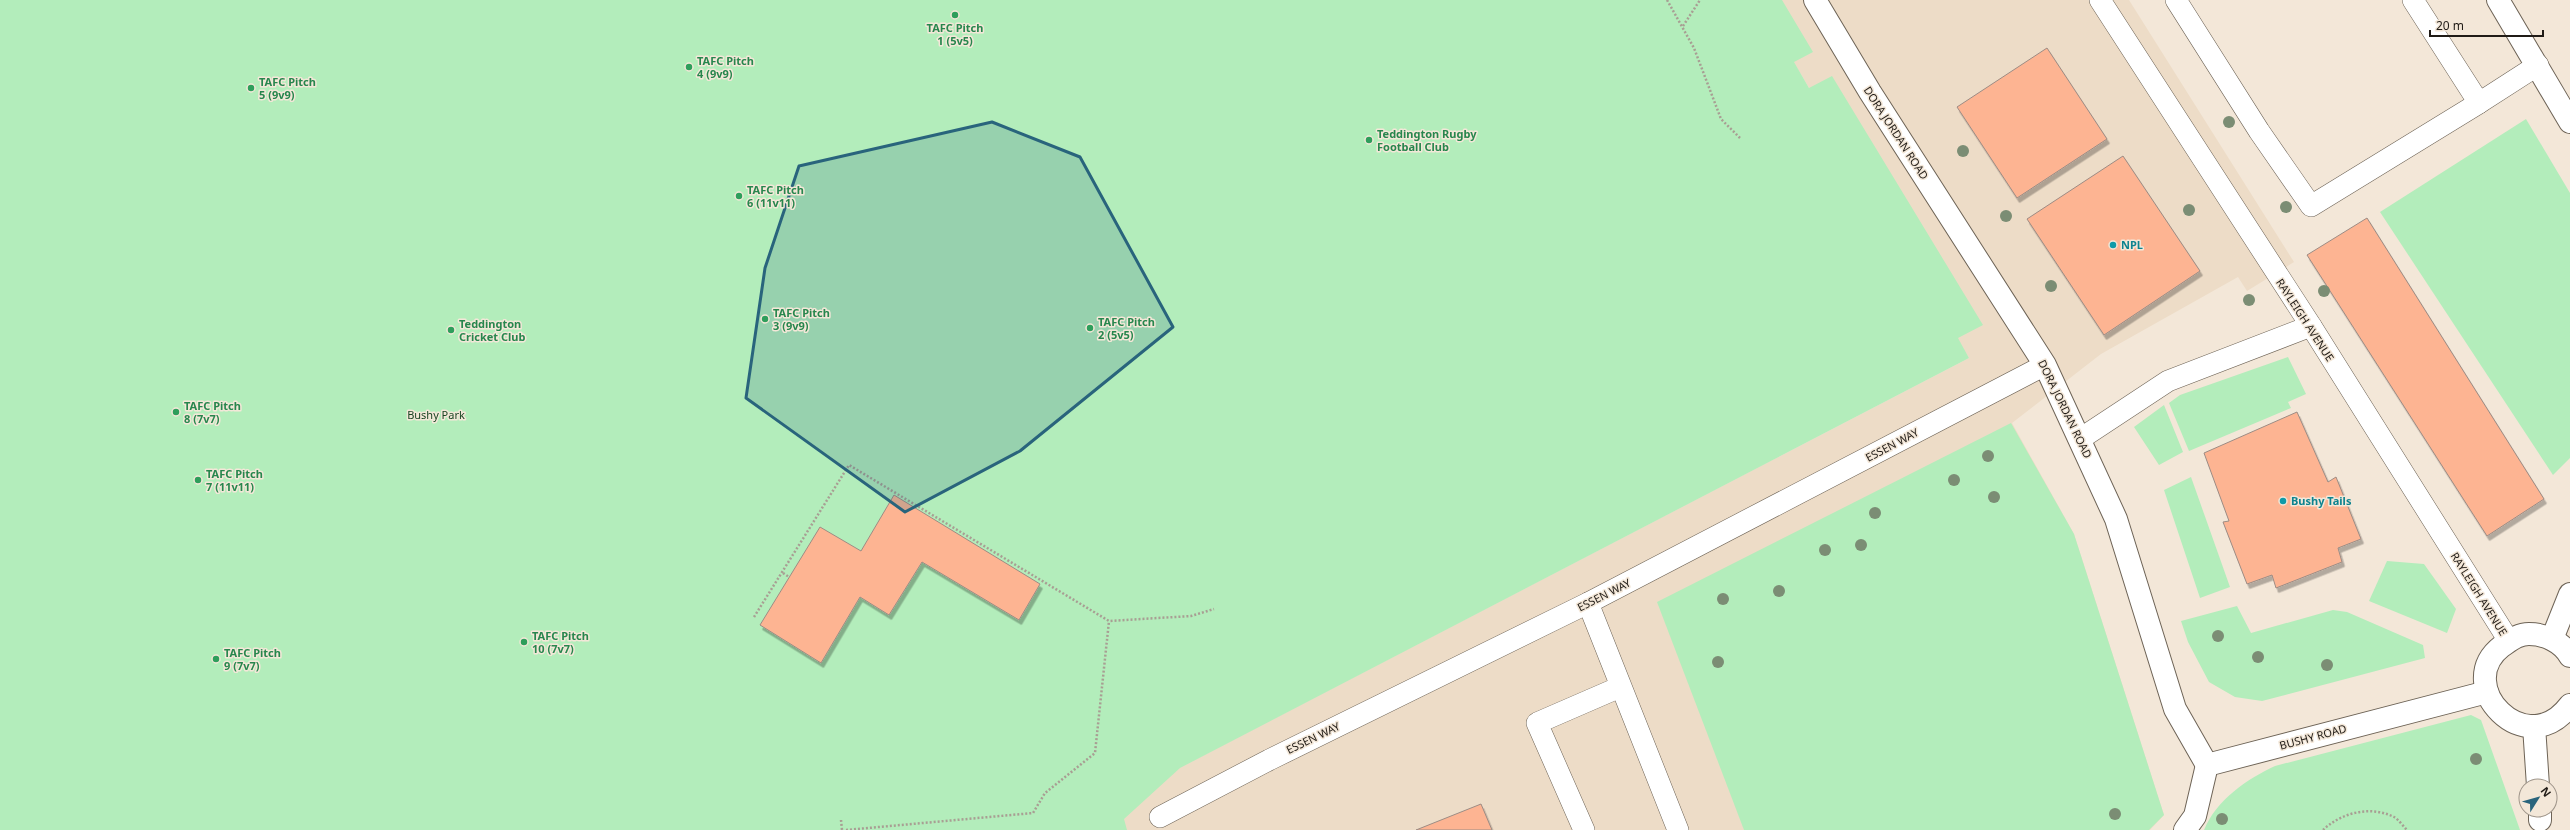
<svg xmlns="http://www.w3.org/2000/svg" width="2570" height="830" viewBox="0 0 2570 830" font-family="'Noto Sans',sans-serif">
  <defs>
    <filter id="shadow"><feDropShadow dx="2.5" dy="4.5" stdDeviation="0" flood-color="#0004"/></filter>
  </defs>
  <rect width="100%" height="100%" fill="#f3e7d8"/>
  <path fill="#eddcc7" d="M1757,0H2129L2294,262L2247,291L2238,277L2101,354L2012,423L2074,534L2164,815L2150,830H1109L1100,809L1969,358Z"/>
  <g fill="#b3edbb">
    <path d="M0,0H1782L1813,52L1794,62L1809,88L1832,76L1983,325L1958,338L1969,358L1180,768L1124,819L1127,830H0Z"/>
    <path d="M2526,119L2570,193V458L2553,475L2380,212Z"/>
    <path d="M2288,357L2306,394L2288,402L2291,408L2189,451L2169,403L2180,395Z"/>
    <path d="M2164,405L2183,452L2159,465L2134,427Z"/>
    <path d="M2011,423L2074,534L2164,815L2149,830H1744L1657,602Z"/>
    <path d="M2191,477L2230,587L2200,598L2164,490Z"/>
    <path d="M2387,561L2424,564L2456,609L2447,633L2369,601Z"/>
    <path d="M2237,606L2251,633L2333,610L2347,612L2423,645L2425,658L2262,701L2235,697L2209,682L2188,642L2181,621Z"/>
    <path d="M2471,715L2481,720L2520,830H2204C2216,800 2247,779 2275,766Z"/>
  </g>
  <g fill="#fdb492" stroke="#9d8c84" filter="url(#shadow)">
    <path d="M2047,48L2107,139L2017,198L1957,107Z"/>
    <path d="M2123,156L2200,271L2104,335L2027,219Z"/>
    <path d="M2367,218L2544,499L2487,536L2307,255Z"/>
    <path d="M2297,412L2328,482L2336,477L2361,539L2338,548L2342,562L2276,588L2272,575L2247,584L2223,522L2229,521L2204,453Z"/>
    <path d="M894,495L1040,584L1019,620L922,562L889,615L860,597L821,663L760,625L820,527L861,551Z"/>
    <path d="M1481,804L1492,830H1416Z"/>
  </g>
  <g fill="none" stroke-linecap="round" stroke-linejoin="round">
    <defs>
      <g id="service">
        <path d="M2100,0L2311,326L2509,641"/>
        <path d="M2176,0L2259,131L2311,206L2479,103"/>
        <path d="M2413,0L2479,103L2538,65"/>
        <path d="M2080,439L2168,381L2311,326"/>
        <path d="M1588,603L1678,830"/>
        <path d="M1160,817L1269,760L1588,603L2045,365"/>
        <path d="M1584,830L1537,723L1620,687"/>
      </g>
      <g id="minor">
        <path d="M1815,0L1870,92L2045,365L2116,519L2175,709L2207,765"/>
        <path d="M2498,0L2570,122"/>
        <path d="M2552,639L2570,594"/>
        <path d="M2570,656C2562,642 2545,634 2529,634C2518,634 2511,640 2502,646C2451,685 2526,764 2570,705"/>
        <path d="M2534,726L2538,786"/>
        <path d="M2540,810V820"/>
        <path d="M2185,830L2195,816L2207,765L2487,692"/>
      </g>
    </defs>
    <use href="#service" stroke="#6d6356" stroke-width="22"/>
    <use href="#minor" stroke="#6d6356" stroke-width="24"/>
    <g stroke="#a89e93" stroke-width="2.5" stroke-dasharray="2 2" stroke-linecap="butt">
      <path d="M1667,0L1694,48L1721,119L1740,138"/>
      <path d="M1683,26L1700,0"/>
      <path d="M783,573L789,577"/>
      <path d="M754,617L849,465L1109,621L1191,616L1214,609"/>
      <path d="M841,820L842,830"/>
      <path d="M846,830L1033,813L1045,793L1095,753L1109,621"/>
      <path d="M2323,830C2341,813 2370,805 2394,817C2398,819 2403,826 2407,830"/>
    </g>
    <use href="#service" stroke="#fff" stroke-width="21"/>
    <use href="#minor" stroke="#fff" stroke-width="22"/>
  </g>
  <g fill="#7b8d74">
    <circle cx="2229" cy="122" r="6"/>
    <circle cx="1963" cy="151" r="6"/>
    <circle cx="2286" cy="207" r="6"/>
    <circle cx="2189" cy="210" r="6"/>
    <circle cx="2006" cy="216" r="6"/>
    <circle cx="2051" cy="286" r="6"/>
    <circle cx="2324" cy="291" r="6"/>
    <circle cx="2249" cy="300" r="6"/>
    <circle cx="1988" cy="456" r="6"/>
    <circle cx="1954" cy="480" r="6"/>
    <circle cx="1994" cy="497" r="6"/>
    <circle cx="1875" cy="513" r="6"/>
    <circle cx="1861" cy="545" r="6"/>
    <circle cx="1825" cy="550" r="6"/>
    <circle cx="1779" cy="591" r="6"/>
    <circle cx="1723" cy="599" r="6"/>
    <circle cx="2218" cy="636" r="6"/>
    <circle cx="2258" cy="657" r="6"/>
    <circle cx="1718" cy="662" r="6"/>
    <circle cx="2327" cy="665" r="6"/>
    <circle cx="2476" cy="759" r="6"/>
    <circle cx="2115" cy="814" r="6"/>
    <circle cx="2222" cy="819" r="6"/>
  </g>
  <path fill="#29647c" fill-opacity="0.2" stroke="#29647c" stroke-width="3" stroke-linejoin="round" d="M992,122L1080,157L1173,327L1020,451L905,512L746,398L765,268L799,166Z"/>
  <g fill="#2e9e5b" stroke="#f3e7d8" stroke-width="1.5">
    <circle cx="955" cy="15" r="4"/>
    <circle cx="689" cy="67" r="4"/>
    <circle cx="251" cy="88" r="4"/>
    <circle cx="1369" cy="140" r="4"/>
    <circle cx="739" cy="196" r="4"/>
    <circle cx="765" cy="319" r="4"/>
    <circle cx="1090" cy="328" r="4"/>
    <circle cx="451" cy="330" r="4"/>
    <circle cx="176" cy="412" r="4"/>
    <circle cx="198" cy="480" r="4"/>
    <circle cx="524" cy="642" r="4"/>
    <circle cx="216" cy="659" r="4"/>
  </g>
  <g fill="#0f9aa8" stroke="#f3e7d8" stroke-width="1.5">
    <circle cx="2113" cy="245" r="4"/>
    <circle cx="2283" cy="501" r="4"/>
  </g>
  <g text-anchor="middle" stroke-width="3" stroke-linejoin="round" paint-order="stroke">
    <g font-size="11" font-weight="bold" fill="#27864d" stroke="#f3e7d8" text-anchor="start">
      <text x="955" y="32" text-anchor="middle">TAFC Pitch<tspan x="955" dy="13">1 (5v5)</tspan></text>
      <text x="697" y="65">TAFC Pitch<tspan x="697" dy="13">4 (9v9)</tspan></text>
      <text x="259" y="86">TAFC Pitch<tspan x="259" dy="13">5 (9v9)</tspan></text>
      <text x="1377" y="138">Teddington Rugby<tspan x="1377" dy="13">Football Club</tspan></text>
      <text x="747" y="194">TAFC Pitch<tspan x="747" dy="13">6 (11v11)</tspan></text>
      <text x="773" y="317">TAFC Pitch<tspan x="773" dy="13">3 (9v9)</tspan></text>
      <text x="1098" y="326">TAFC Pitch<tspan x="1098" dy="13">2 (5v5)</tspan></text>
      <text x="459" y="328">Teddington<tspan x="459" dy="13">Cricket Club</tspan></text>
      <text x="184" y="410">TAFC Pitch<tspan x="184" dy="13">8 (7v7)</tspan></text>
      <text x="206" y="478">TAFC Pitch<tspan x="206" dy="13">7 (11v11)</tspan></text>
      <text x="532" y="640">TAFC Pitch<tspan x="532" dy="13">10 (7v7)</tspan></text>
      <text x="224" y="657">TAFC Pitch<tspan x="224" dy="13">9 (7v7)</tspan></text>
    </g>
    <g font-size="11" fill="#201b16" stroke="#f3e7d8">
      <text transform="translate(1896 133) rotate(57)" y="4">DORA JORDAN ROAD</text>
      <text transform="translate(2305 320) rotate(57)" y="4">RAYLEIGH AVENUE</text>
      <text transform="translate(2065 409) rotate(64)" y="4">DORA JORDAN ROAD</text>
      <text transform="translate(1892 445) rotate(-28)" y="4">ESSEN WAY</text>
      <text transform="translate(2479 594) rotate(58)" y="4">RAYLEIGH AVENUE</text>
      <text transform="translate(1604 595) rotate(-27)" y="4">ESSEN WAY</text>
      <text transform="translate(2313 737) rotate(-15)" y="4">BUSHY ROAD</text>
      <text transform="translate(1313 738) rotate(-26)" y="4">ESSEN WAY</text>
    </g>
    <g font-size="11" font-weight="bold" fill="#0d838f" stroke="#f3e7d8" text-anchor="start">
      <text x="2121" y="249">NPL</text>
      <text x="2291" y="505">Bushy Tails</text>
    </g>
    <g font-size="11" fill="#184422" stroke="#f3e7d8">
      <text x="436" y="419">Bushy Park</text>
    </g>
  </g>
  <g transform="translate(2538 798) rotate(53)"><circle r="19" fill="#f3e7d8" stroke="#9f958a"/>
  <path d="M0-3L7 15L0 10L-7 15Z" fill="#29647c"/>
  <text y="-6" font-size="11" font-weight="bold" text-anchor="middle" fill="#201b16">N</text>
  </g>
  <path d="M2430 30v6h113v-6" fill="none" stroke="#201b16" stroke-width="2"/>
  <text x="2436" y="30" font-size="12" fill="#201b16" stroke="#f3e7d8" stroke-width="3" paint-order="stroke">20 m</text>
</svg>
